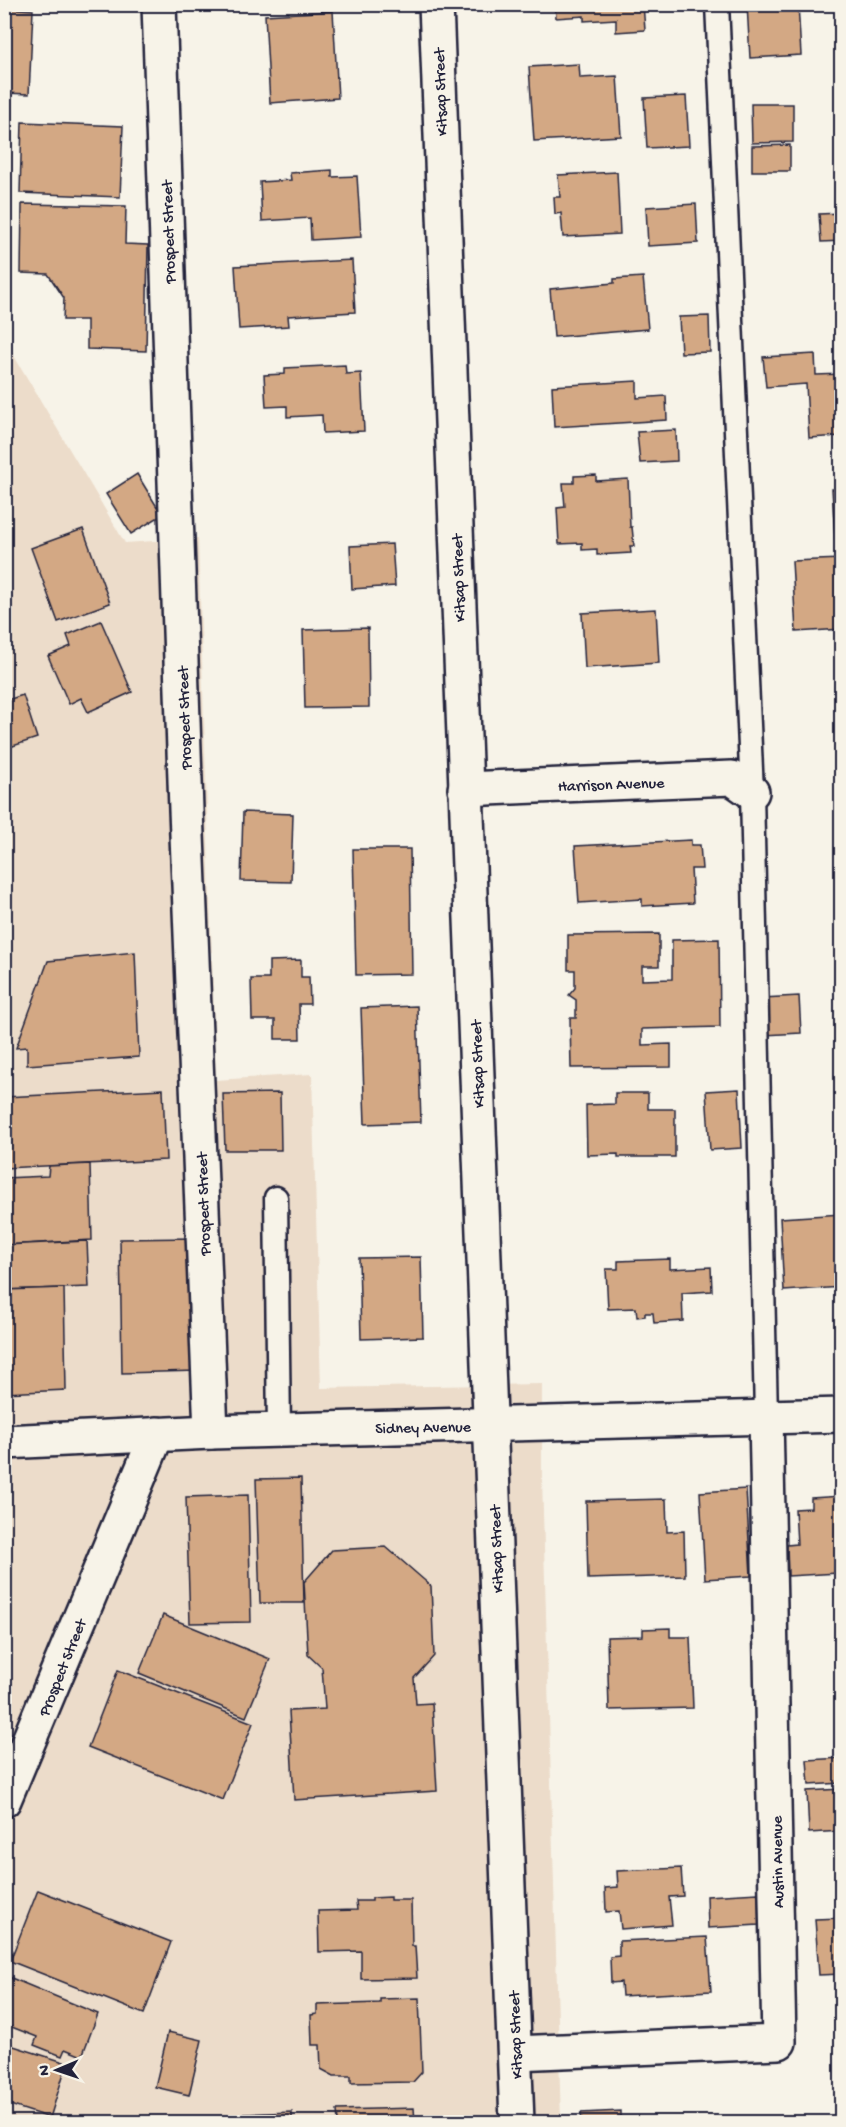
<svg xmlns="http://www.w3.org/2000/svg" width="846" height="2127" viewBox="0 0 846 2127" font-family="'Gochi Hand',sans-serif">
  <rect width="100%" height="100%" fill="#f7f3e8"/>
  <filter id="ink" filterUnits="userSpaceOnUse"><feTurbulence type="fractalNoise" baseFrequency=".0167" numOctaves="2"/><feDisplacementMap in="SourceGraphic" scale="12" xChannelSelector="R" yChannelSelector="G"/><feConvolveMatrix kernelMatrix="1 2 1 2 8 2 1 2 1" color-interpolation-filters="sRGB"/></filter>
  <g filter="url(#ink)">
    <path fill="#ecdcca" d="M4,339L125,543L198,538L216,1080L312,1074L321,1388L542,1384V1478L561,2122H5Z"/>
    <g fill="#d3a884" stroke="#22223b" stroke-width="1.5">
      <path d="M555,4H643L645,30L616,32V19L584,21V16L556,18Z"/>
      <path d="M747,4H798L801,55L750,58Z"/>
      <path d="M4,8L33,10L29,94L4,93Z"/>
      <path d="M333,11L338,98L270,103L265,15Z"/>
      <path d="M579,64L580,78L617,76L621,136L534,141L529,67Z"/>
      <path d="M686,96L689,146L647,148L644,98Z"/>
      <path d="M751,104H793V142L752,143Z"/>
      <path d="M22,122L123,126L120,197L20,193Z"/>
      <path d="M790,145V171H752V146Z"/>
      <path d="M839,148H842V197Z"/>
      <path d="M332,170V177L357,176L361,237L311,240L310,218L262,221L260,182L291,180L290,173Z"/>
      <path d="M617,172L620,234L563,237L561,213L555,214L554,197H560L558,175Z"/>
      <path d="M22,204L126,206L125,244L148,245L146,351L87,349V320H63L64,298L48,274L21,273Z"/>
      <path d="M696,204L698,243L648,246L646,207Z"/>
      <path d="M842,213V241L821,242L819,214Z"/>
      <path d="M352,260L355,312L288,316L289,326L239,329L235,266Z"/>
      <path d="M643,277L648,329L554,337L550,289L614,283V279Z"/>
      <path d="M709,316L710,352L681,353L679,317Z"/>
      <path d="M815,354L816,375L842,374V436L809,438L806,384L766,387L763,357Z"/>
      <path d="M345,365L346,374L361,373L364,431L323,433L322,415L287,417V406L266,407L264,375L285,374V368Z"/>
      <path d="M637,381V398L666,396L667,420L554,427L552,386Z"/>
      <path d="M676,430L677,461L640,463L637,432Z"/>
      <path d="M137,474L162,515L131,534L106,494Z"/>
      <path d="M596,475V481L628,479L630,527H632L634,546H630L631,553L597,555V549L582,550V543L559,544L557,508L565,507L563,483H574V476Z"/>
      <path d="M832,489H842V538L835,539Z"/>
      <path d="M83,529L110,603L58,622L31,548Z"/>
      <path d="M392,544L395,586L352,589L350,546Z"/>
      <path d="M842,559V629L796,632L792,561Z"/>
      <path d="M656,609L659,663L585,668L582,613Z"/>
      <path d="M101,621L132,692L88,712L81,698L69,704L48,656L71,646L67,635Z"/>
      <path d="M368,628L369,707L305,708L303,630Z"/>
      <path d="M23,695L37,738L4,749V701Z"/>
      <path d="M243,812L293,814L291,882L241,881Z"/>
      <path d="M691,840V845H700L702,869H691L693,903L642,906V899L579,903L575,846Z"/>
      <path d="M353,849H410L412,974L356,975Z"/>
      <path d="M659,934V966H642V980L672,979V940L719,939L720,1027L642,1029V1045L671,1044V1067L571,1068L570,1018H576V1000L569,995L575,988V970H568V935Z"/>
      <path d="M135,952L139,1057L27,1065V1047L16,1048L48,961Z"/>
      <path d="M301,960V977H309L310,1004H299L300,1039H275V1020H252L251,979H269V961Z"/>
      <path d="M799,996L801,1033L764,1035L762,998Z"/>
      <path d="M417,1006L421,1122L365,1124L361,1008Z"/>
      <path d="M163,1089L166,1160L4,1168V1097Z"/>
      <path d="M739,1089L742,1148L710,1150L706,1091Z"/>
      <path d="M280,1093L281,1150H225L223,1094Z"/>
      <path d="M615,1093H648V1109H675V1157H618V1154L587,1155L586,1105L615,1104Z"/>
      <path d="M90,1164L92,1240L4,1245V1178L48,1176L49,1166Z"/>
      <path d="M842,1214V1287L784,1291L780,1218Z"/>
      <path d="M194,1238L197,1371L122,1373L120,1239Z"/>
      <path d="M87,1241L89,1287L4,1290V1245Z"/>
      <path d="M421,1257L423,1337L361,1339L359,1258Z"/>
      <path d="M670,1259V1269L711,1267L712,1291L682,1293L683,1321L654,1323L653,1313H645V1316L637,1317L636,1308L608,1309L606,1269H618V1261Z"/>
      <path d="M64,1288L66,1390L4,1393V1290Z"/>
      <path d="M301,1478L304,1603H260L256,1479Z"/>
      <path d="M746,1489L751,1576L705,1579L700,1492Z"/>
      <path d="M248,1495L251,1622L190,1623L186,1497Z"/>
      <path d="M842,1496V1559H837L838,1573L788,1576L787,1545L797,1544L795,1509L811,1508V1498Z"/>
      <path d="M666,1499L667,1532L684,1531L685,1576L588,1579L586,1501Z"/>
      <path d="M386,1547L431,1586L434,1656L414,1678L416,1704L432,1703L437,1791L294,1800L289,1711L325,1709L322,1668L308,1655L304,1582L332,1550Z"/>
      <path d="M163,1615L270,1659L246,1717L139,1673Z"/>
      <path d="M670,1628V1637H690L693,1708L609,1710L607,1637L643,1636V1629Z"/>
      <path d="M118,1670L253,1723L223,1800L88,1747Z"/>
      <path d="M842,1758V1783L809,1785L807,1760Z"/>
      <path d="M842,1789V1831L809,1833L807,1791Z"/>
      <path d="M681,1868L683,1896L669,1897L672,1925L621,1929L619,1911L606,1912L605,1888L618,1887L617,1871Z"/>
      <path d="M38,1890L171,1942L144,2014L10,1961Z"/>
      <path d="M758,1893L759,1925L708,1928L707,1896Z"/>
      <path d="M390,1897V1900H411L412,1946H415L417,1978L361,1979V1951L319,1952L318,1911L357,1910L356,1901H372V1898Z"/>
      <path d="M842,1918V1974L819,1975L815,1919Z"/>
      <path d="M707,1937L711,1991L622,1996L621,1982L611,1983L610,1957L619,1956V1941Z"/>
      <path d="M4,1975L98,2014L82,2056L65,2049L62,2056L34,2045L37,2037L4,2024Z"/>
      <path d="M419,1998L422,2072L413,2082L351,2083V2076H334L321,2069L320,2045H312L311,2015L317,2014V2005L380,2003V1999Z"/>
      <path d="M168,2032L202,2040L189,2095L155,2087Z"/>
      <path d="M4,2043L67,2063L50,2118L4,2103Z"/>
      <path d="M414,2108L415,2122H338L337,2110Z"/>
      <path d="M621,2111V2117H635V2122H582L581,2113Z"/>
      <path d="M292,2112V2122H244V2114Z"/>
    </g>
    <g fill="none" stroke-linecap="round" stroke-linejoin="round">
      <defs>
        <g id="lane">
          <path d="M717,4L752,792L766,1416"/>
          <path d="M276,1198L279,1430"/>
        </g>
        <g id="street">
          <path d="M159,4L186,810L211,1432"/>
          <path d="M436,4L517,2122"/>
          <path d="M465,789L732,778L752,792"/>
          <path d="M4,1800L157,1434"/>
          <path d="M515,2053L779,2042L766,1416"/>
        </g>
        <path id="secondary" d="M4,1442L211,1432L842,1415"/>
      </defs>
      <use href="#lane" stroke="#22223b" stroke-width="27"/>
      <use href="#street" stroke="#22223b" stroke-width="38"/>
      <use href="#secondary" stroke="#22223b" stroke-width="38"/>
      <use href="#lane" stroke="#f7f3e8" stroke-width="22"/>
      <use href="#street" stroke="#f7f3e8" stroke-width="33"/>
      <use href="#secondary" stroke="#f7f3e8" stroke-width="33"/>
    </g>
  </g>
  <g text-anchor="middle" stroke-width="6" stroke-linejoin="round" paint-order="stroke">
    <g font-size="16" fill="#22223b" stroke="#f7f3e8">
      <text transform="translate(439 92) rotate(-92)" y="6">Kitsap Street</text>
      <text transform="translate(167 232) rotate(-92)" y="6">Prospect Street</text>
      <text transform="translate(457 578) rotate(-92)" y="6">Kitsap Street</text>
      <text transform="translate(183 718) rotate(-92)" y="6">Prospect Street</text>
      <text transform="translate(611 783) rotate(-2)" y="6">Harrison Avenue</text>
      <text transform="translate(476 1064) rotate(-92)" y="6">Kitsap Street</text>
      <text transform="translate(202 1204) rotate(-92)" y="6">Prospect Street</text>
      <text transform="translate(423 1426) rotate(-1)" y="6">Sidney Avenue</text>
      <text transform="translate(495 1549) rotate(-92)" y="6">Kitsap Street</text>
      <text transform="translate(61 1667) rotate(-68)" y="6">Prospect Street</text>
      <text transform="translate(776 1862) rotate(-91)" y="6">Austin Avenue</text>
      <text transform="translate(514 2035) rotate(-92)" y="6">Kitsap Street</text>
    </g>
  </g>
  <rect width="846" height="2127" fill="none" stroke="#f7f3e8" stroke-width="24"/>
  <rect x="12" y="12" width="822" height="2103" fill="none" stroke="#22223b" stroke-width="2" filter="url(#ink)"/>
  <g transform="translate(57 2070) rotate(268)" stroke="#f7f3e8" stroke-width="4.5" paint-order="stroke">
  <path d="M0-4.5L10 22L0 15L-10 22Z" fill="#22223b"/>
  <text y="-9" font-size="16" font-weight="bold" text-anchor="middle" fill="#22223b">N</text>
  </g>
</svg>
